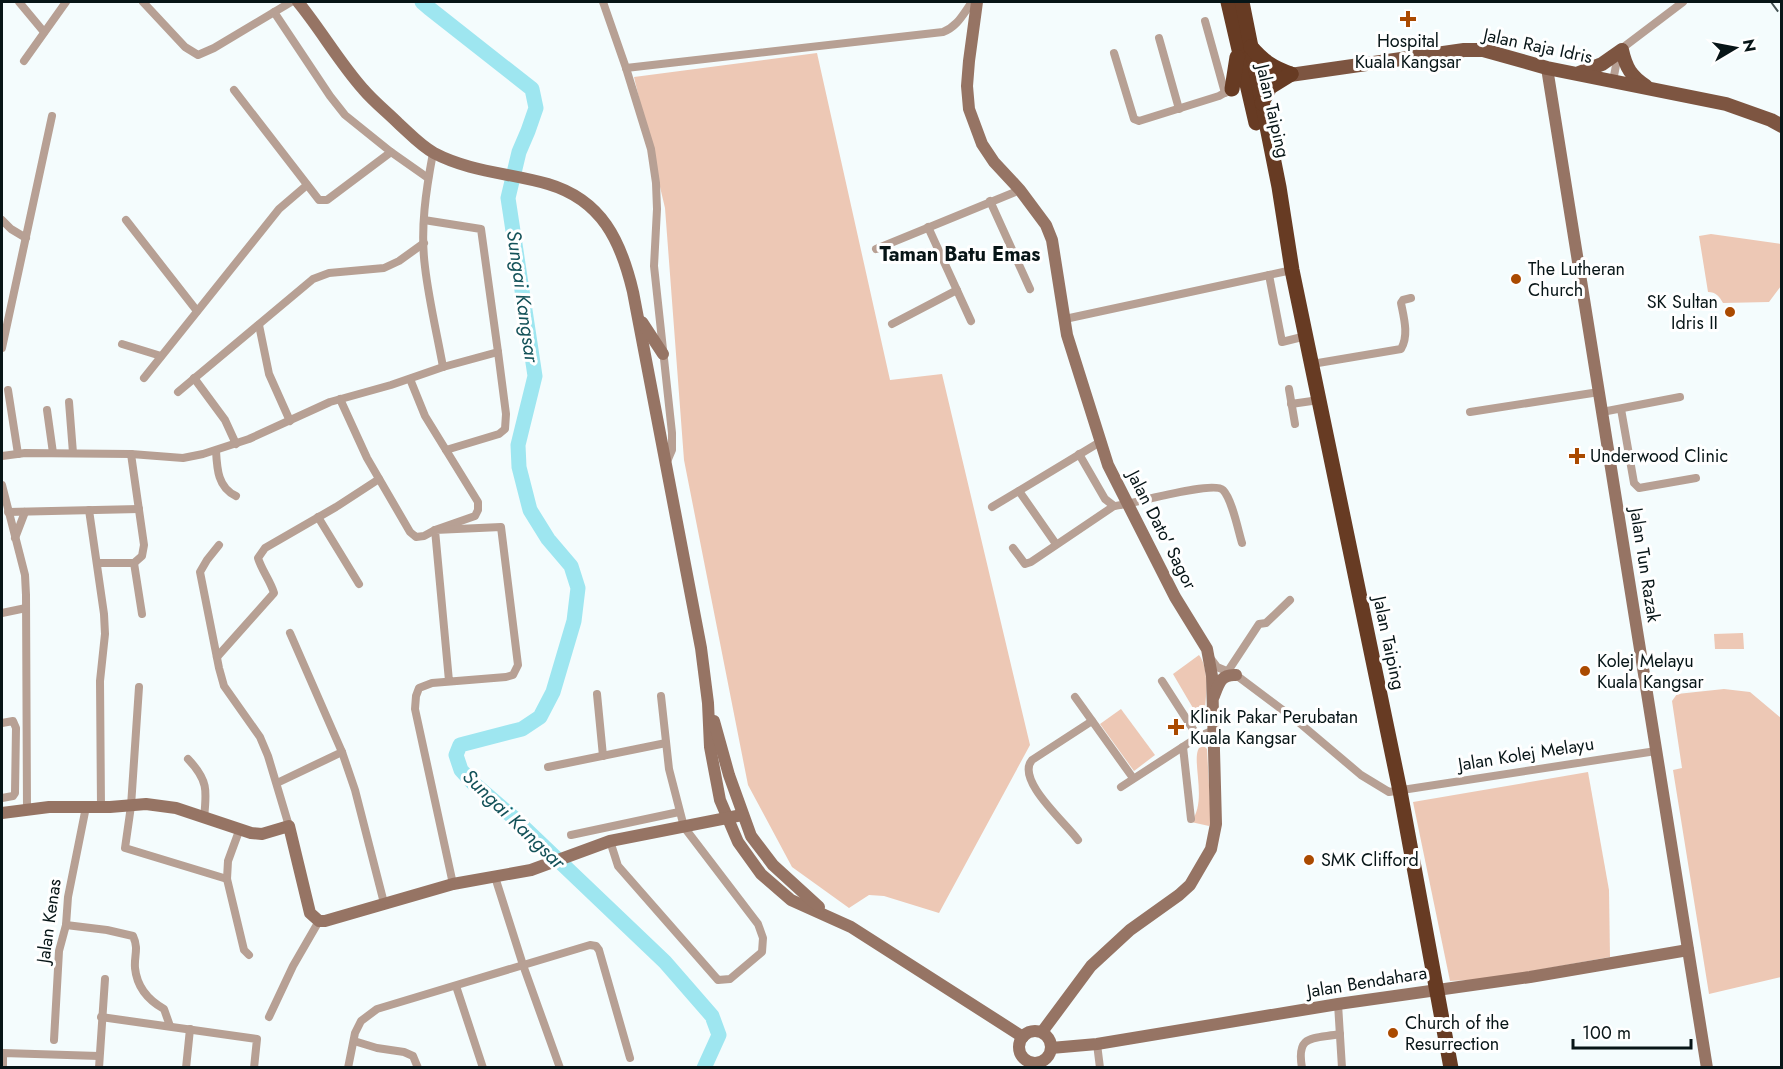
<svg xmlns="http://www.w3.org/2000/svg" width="1783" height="1069" viewBox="0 0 1783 1069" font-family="Jost,sans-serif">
  <rect width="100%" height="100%" fill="#f4fcfd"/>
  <g fill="#edc8b5">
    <path d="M817,53L890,380L942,374L1030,745L939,913L884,896L869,895L849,908L792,867L748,785L684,460L665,208L634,77Z"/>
    <path d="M1711,234L1781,244V286L1769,302L1723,303C1719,296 1716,292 1708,292L1699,236Z"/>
    <path d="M1743,633L1744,649H1715L1714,634Z"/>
    <path d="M1199,655C1210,669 1206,700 1204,717L1200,720L1173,674Z"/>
    <path d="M1724,689L1750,692L1781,718V977L1709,994L1673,770L1682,768L1672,701L1677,694Z"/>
    <path d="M1121,709L1155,755L1134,771L1100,724Z"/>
    <path d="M1204,746L1207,749L1211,822L1209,826L1191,822C1208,801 1191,761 1199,748Z"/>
    <path d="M1588,772L1609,890L1610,957L1488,979L1450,981L1413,802Z"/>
  </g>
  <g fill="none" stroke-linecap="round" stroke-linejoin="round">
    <path stroke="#9ee6f0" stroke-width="15" d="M422,2L429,8L532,89L536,108L528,131L519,152L508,198L535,376L518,445L519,467L530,510L548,539L571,566L578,588L574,621L553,692L540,717L522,729L460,745L456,755L461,770L472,782L514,818L665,962L712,1016L719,1035L704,1068"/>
    <g stroke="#b7a094" stroke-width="8">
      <path d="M19,2L44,32"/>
      <path d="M143,2L185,47L198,55L214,48L291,2"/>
      <path d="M603,2L626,68L651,149L656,183L657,209L654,266L672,433V450L666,464"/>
      <path d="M1205,21L1225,93"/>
      <path d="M1159,38L1179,109"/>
      <path d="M1114,53L1134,119L1139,121L1219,96L1235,87"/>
      <path d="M24,61L66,2"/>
      <path d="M626,68L943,32C958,26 963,14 972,2"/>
      <path d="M1613,81L1618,55L1625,46L1683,2"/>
      <path d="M234,90L319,200H327L391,152L345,115L330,96L274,12"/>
      <path d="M391,152L428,178"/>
      <path d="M433,153C426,190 420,229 425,267C429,301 437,334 443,367"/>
      <path d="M990,201L1030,289"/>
      <path d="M2,220L11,229L26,238"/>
      <path d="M126,220L197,311"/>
      <path d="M928,227L971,321"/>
      <path d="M876,249L1020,190"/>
      <path d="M1269,275L1282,342L1306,336"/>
      <path d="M1065,319L1292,270"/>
      <path d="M892,324L957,290"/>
      <path d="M259,325L269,374L290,421"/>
      <path d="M122,344L161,356"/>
      <path d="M2,348L52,116"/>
      <path d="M1312,364L1401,349C1409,336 1404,318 1401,303L1403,300L1411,298"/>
      <path d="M144,378L279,209L307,185"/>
      <path d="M194,378L225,420L236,444"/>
      <path d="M1289,389L1295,424"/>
      <path d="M8,390L18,454"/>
      <path d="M178,392L313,279L329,273L384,268L399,261L424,243"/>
      <path d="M340,399L367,458L410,532L416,537L424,536L435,530L475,516L478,510V502L425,416L410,379"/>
      <path d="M69,402L73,453"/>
      <path d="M1291,404L1319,400"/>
      <path d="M1621,409L1634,483L1639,488L1696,478"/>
      <path d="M47,410L53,453"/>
      <path d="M1470,412L1599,392"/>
      <path d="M1602,412L1680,397"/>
      <path d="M446,450L499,434L505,429L506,414L498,352"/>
      <path d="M216,451C217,469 218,488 236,496"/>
      <path d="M1079,454L1105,499L1114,506C1134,504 1213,480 1223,490C1232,499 1238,530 1242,543"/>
      <path d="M2,456L25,453L131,454L183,458L203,454L249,439L330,402L391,385L443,367L498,352L481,229L424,220"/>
      <path d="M2,485L25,575L26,595L27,810"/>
      <path d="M1019,491L1056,544"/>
      <path d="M992,507L1100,442"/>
      <path d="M89,510L104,614L105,634L100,681L101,807"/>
      <path d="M8,512L139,509"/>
      <path d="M318,517L359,584"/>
      <path d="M15,538L25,512"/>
      <path d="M219,545L207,560L200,572L219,668L224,686L260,737L268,756L289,826"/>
      <path d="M1013,548L1025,564L1031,562L1114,506"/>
      <path d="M97,563H134L142,556L144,545L131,454"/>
      <path d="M134,563L142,614"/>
      <path d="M2,613L26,608"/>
      <path d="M290,633L342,752L355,790L384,903"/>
      <path d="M217,657L274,593C270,580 262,571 258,558L265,548L336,507L379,479"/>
      <path d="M1211,659L1217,667L1236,675L1296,720L1361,775L1389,792L1656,751"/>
      <path d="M1228,671L1259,624L1266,623L1290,600"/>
      <path d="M449,681L435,530L501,527L518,665L513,675L506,677L432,683L419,688L416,696L415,709L453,884"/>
      <path d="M1162,681L1198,737"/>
      <path d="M139,687L131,806L125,848L227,879"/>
      <path d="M597,694L603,756"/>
      <path d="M1075,697L1133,778"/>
      <path d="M2,723L13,721L16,728L15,793L13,796L2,798"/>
      <path d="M1183,747L1191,819"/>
      <path d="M188,759C208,780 207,790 204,818"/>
      <path d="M548,767L666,743"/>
      <path d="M277,783L342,752"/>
      <path d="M1121,787L1198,737L1214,730"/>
      <path d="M239,831L228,861L227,879L244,950L249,955"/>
      <path d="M571,835L679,812"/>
      <path d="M1078,840C1067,824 1015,780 1032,760L1092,721"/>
      <path d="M610,841L618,866L718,980L730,979L762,952L763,938L758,924L684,827L669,769L661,696"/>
      <path d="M495,877L523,965L560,1068"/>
      <path d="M66,925L107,930L133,936C139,949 134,955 135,968C137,988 148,1000 164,1009L170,1026"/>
      <path d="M456,986L483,1068"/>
      <path d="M1338,1004L1342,1068"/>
      <path d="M101,1017L257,1039L254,1068"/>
      <path d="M269,1017L293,966L319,921"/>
      <path d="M54,1040L59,951L66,925L68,897L86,807"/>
      <path d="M354,1041L377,1048L404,1052L413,1056L418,1068"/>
      <path d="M1097,1044L1100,1068"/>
      <path d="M3,1068V1053L99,1056"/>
      <path d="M99,1068L105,979"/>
      <path d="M186,1068L190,1029"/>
      <path d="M348,1068L355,1033L361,1021L377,1009L590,945L596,946L599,950L630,1058"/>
      <path d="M1302,1068C1296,1034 1312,1039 1340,1034"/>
    </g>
    <g stroke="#967464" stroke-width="12">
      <path d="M298,2C321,30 339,62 363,89C374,102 387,112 399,124C410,134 421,146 434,153C470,172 510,173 548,184C602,200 621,241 633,292L701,648L708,703L710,747L720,800L738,842L761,874L791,900L851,927L1023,1037"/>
      <path d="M977,2L969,61L967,86L969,109L982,144L994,162L1020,190L1046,225L1052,240L1067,335L1108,465L1175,597L1207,649L1212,676L1216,824L1211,849L1190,885L1179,895L1130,930L1091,966L1042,1032"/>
      <path d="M1547,68L1707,1068"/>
      <path d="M642,322L663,354"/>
      <path d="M1214,696C1219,683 1221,674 1236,675"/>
      <path d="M714,721L729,775L751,836L773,865L819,907"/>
      <path d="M2,813L49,807H110L146,804L176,808L251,833L262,834L289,826L310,913L319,921H325L453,884L531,870L610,841L742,815"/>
      <circle cx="1035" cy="1047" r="16"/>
      <path d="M1051,1048L1097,1044L1338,1004L1530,977L1688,950"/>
    </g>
    <g stroke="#7d5541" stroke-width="14">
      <path d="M1579,73L1602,64L1622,50C1626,68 1631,76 1646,86"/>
      <path d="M1248,81L1464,50H1483L1547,68L1726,104L1771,120L1782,126"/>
    </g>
    <g stroke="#673b23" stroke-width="15">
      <path d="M1228,2L1256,123"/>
      <path d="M1242,2L1279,187L1292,270L1400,791L1451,1068"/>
      <path d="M1251,47C1263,61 1273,68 1291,74"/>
      <path d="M1232,89L1237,57"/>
      <path d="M1262,103L1270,87L1291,74"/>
    </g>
    <path stroke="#435052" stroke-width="2" stroke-dasharray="12 6" stroke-linecap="butt" d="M1771,2L1782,17"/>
  </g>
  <g fill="#aa4a00" stroke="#fff" stroke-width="2">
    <path d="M1405 10h6v6h6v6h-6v6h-6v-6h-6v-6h6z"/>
    <circle cx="1516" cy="279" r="6"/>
    <circle cx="1730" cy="312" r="6"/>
    <path d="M1574 447h6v6h6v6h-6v6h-6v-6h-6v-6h6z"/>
    <circle cx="1585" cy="671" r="6"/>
    <path d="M1173 718h6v6h6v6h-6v6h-6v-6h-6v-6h6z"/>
    <circle cx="1309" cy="860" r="6"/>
    <circle cx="1393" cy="1033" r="6"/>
  </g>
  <g text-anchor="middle" stroke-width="6" stroke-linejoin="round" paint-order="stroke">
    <g font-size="18" fill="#071517" stroke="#fff" text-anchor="start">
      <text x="1408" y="47" text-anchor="middle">Hospital<tspan x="1408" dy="21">Kuala Kangsar</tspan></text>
      <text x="1528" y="275">The Lutheran<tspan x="1528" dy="21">Church</tspan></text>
      <text x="1718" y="308" text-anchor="end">SK Sultan<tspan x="1718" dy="21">Idris II</tspan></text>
      <text x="1590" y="462">Underwood Clinic</text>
      <text x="1597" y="667">Kolej Melayu<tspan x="1597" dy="21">Kuala Kangsar</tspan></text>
      <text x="1190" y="723">Klinik Pakar Perubatan<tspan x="1190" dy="21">Kuala Kangsar</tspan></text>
      <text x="1321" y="866">SMK Clifford</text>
      <text x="1405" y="1029">Church of the<tspan x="1405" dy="21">Resurrection</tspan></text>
    </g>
    <g font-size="18" fill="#071517" stroke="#fff">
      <text transform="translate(1538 46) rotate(12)" y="6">Jalan Raja Idris</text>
      <text transform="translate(1273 111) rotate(77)" y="6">Jalan Taiping</text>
      <text transform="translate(1162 530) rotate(63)" y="6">Jalan Dato' Sagor</text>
      <text transform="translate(1645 565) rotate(81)" y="6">Jalan Tun Razak</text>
      <text transform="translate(1389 643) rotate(78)" y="6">Jalan Taiping</text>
      <text transform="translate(1526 754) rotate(-9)" y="6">Jalan Kolej Melayu</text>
      <text transform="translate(49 921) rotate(-82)" y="6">Jalan Kenas</text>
      <text transform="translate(1367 982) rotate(-9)" y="6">Jalan Bendahara</text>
    </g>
    <g font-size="20" font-weight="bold" fill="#071517" stroke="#fff">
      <text x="960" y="261">Taman Batu Emas</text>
    </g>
    <g font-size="20" font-style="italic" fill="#145259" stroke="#fff">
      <text transform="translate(523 296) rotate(82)" y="7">Sungai Kangsar</text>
      <text transform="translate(514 819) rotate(44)" y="7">Sungai Kangsar</text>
    </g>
  </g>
  <rect width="1783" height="1069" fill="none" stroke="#071517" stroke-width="6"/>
  <g transform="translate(1735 48) rotate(80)" stroke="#ffffff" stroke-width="4.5" paint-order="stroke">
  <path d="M0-4.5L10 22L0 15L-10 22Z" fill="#071517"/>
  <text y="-9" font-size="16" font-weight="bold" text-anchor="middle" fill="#071517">N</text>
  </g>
  <path d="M1573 1039v9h118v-9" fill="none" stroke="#071517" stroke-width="3"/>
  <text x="1582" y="1039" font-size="18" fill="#071517" stroke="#ffffff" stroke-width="4.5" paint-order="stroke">100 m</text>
</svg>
